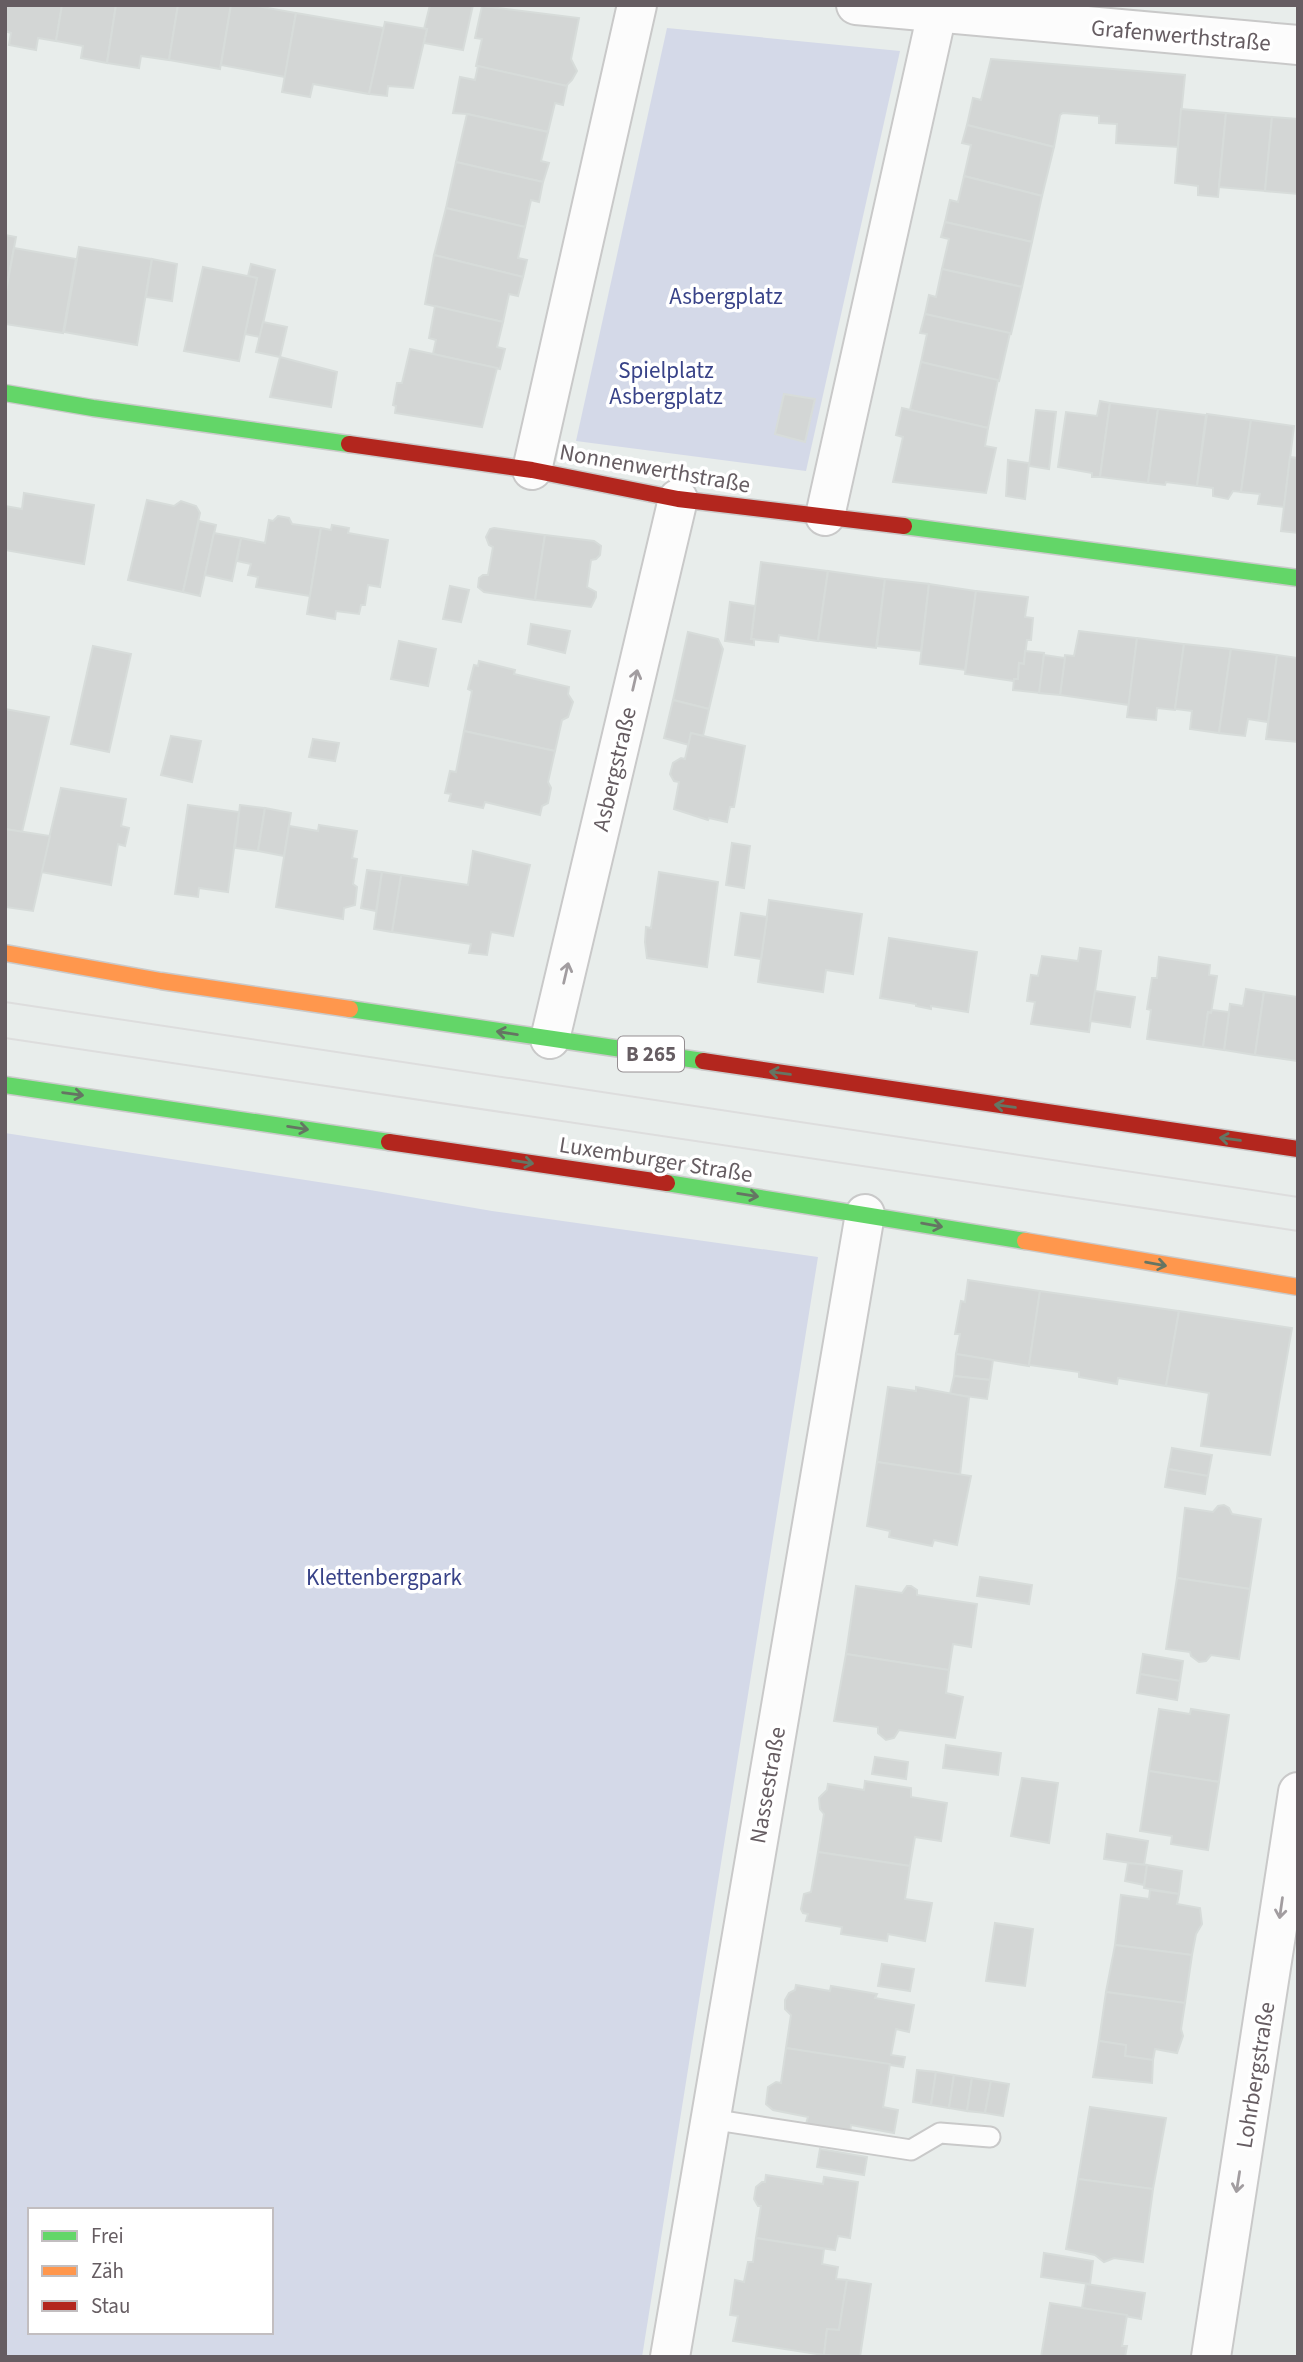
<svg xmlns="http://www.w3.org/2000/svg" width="1303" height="2362" viewBox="0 0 1303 2362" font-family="'Source Sans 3',sans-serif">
  <rect width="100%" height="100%" fill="#e8edeb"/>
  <g fill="#d4d9e8" fill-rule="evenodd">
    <path d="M667,28L900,51L806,471L576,441Z"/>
    <path d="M5,1133L370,1190L492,1211L818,1257L642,2357H5ZM30,2210H271V2332H30Z"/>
  </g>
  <g fill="#d3d6d5" stroke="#d7dcda" stroke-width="2">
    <path d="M5,5H62L56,41L38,38L36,50L9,45L11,33L5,31Z"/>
    <path d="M62,5H116L107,63L81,58L83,46L56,41Z"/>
    <path d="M116,5H178L169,60L141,56L139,68L107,63Z"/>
    <path d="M178,5H231L220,69L169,60Z"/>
    <path d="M231,5H251L296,13L285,77L221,65Z"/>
    <path d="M430,5H473L463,50L424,43L427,29H424Z"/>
    <path d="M482,6L579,18L571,59L577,71L572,80L566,86L476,66L482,39L475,38Z"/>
    <path d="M296,13L384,28L369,94L313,84L310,97L282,92Z"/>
    <path d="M385,22L427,29L413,88L388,86L387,96L369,94Z"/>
    <path d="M991,59L1185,75L1178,147L1116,143L1117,124L1099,123V116L1063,113L1060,115L1054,147L967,125L973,98L981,100Z"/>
    <path d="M478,66L567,86L563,105L555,103L548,132L467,114L453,113L460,77L475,80Z"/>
    <path d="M1181,109L1226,113L1218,197L1198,195V186L1175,183Z"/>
    <path d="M1226,113L1272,117L1265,191L1219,187Z"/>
    <path d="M467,114L548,132L541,161L549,163L543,182L456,162Z"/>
    <path d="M1272,117L1298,119V194L1265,191Z"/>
    <path d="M967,125L1054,147L1042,196L964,176L971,145L962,143Z"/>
    <path d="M456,162L543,182L539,202L531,200L525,227L446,208Z"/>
    <path d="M964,176L1042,196L1032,242L945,222L950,200L958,202Z"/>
    <path d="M446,208L525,227L518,258L527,260L523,277L434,255Z"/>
    <path d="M945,222L1032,242L1022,287L942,269L949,239L941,237Z"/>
    <path d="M5,235L16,237L5,297Z"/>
    <path d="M79,247L152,259L137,345L64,332Z"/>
    <path d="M14,248L76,259L63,333L5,324V297Z"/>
    <path d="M434,255L523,277L518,296L509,294L503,322L425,304Z"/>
    <path d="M152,259L177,264L172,301L146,297Z"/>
    <path d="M251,264L275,270L260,337L245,334L257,278L248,276Z"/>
    <path d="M203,267L257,278L239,361L184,351Z"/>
    <path d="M942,269L1022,287L1011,334L925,314L929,295L936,297Z"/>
    <path d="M435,306L503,322L497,347L505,349L500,369L433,354L436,340L429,338Z"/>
    <path d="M925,314L1010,333L999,381L921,362L927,334L920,333Z"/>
    <path d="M263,322L287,327L280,357L256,352Z"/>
    <path d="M410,349L497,368L482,427L395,413L396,406L393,405L397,383H402Z"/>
    <path d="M280,357L337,372L331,407L270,397Z"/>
    <path d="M921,362L998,380L988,428L910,410Z"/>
    <path d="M784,394L815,399L805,442L775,434Z"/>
    <path d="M1100,401L1110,403L1100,477H1092V473L1058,467L1066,412L1097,416Z"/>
    <path d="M1110,403L1158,409L1148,483L1100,477Z"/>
    <path d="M902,408L988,428L985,446L996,448L986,493L893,482L903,437L896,435Z"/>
    <path d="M1158,409L1206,415L1197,486L1166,482L1165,485L1148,483Z"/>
    <path d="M1036,410L1056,412L1049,469L1029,466Z"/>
    <path d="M1207,414L1251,420L1241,492L1233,491L1228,499L1213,496V488L1197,486Z"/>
    <path d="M1251,420L1294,426L1284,507L1258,504L1260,494L1241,492Z"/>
    <path d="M1290,457L1298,458V533L1281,531Z"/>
    <path d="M1008,460L1029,463L1025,499L1006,496Z"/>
    <path d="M24,493L94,505L84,564L5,550V506L22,509Z"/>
    <path d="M147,500L174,506L181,501L196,506L200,513L183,592L128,580Z"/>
    <path d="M278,516L289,518L292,524L321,528L310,596L256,587L258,577L248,575L251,564L237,561L241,538L265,543L269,520L273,521Z"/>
    <path d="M199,521L216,525L200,596L183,592Z"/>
    <path d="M332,525L349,528L348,533L388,540L380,587L368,585L365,605H361L359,614L336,611L335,619L307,614L321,528L331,530Z"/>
    <path d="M494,528L545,535L535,600L484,592L478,587L479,578L483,575H488L493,547L489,545L486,537L490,529Z"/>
    <path d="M214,533L241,538L232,581L205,575Z"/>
    <path d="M545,535L594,541L601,546L600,555L596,559L591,560L587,587L596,592V597L591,607L535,600Z"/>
    <path d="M761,562L828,571L818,641L779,635L778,642L751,639Z"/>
    <path d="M828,571L885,579L876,648L818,641Z"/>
    <path d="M885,579L929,584L921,651L877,646Z"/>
    <path d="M929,584L976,591L965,670L920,664Z"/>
    <path d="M450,586L469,590L461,622L443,619Z"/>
    <path d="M976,591L1028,597L1025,617L1033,618L1031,640H1027L1024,664L1019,663L1018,679H1014V681L965,674Z"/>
    <path d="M730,602L755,606L751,639H754V645L725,641Z"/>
    <path d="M531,624L570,631L565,653L528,644Z"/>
    <path d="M1079,631L1137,638L1129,705L1060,695L1065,655L1074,656Z"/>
    <path d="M688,632L718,639L723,649L709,709L673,700Z"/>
    <path d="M1137,638L1184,644L1175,710L1157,708L1156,720L1127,717Z"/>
    <path d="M399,641L436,649L428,686L391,679Z"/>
    <path d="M1184,644L1231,649L1219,733L1190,729L1192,711L1175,709Z"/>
    <path d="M93,646L131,654L109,752L71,744Z"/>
    <path d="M1231,649L1277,655L1268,722L1248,719L1245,736L1219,733Z"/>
    <path d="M1025,651L1044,653L1040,693L1013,690L1014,679H1018L1019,663L1024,664Z"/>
    <path d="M1044,655L1065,658L1060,695L1039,693Z"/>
    <path d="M1277,655L1298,658V742L1266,739Z"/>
    <path d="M479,661L515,670L514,674L569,687L568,694L573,702L568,717L562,720L555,751L464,731L472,691L468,689L474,665L478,666Z"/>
    <path d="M673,700L709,709L703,736L691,733L689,745L664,738Z"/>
    <path d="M5,709L49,717L22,832L5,829Z"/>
    <path d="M464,731L555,751L548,782L551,788L548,803L542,806L540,815L485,802L483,808L449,801L451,794L445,793L450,771L456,772Z"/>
    <path d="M691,733L745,746L734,807H730L727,822L709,818L708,820L674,809L679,782L674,781L670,774L673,763L681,758L685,759Z"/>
    <path d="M171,736L201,741L192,782L161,775Z"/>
    <path d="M313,739L339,743L335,761L309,757Z"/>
    <path d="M61,788L126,799L121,826L129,828L125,846L118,844L111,885L41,872Z"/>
    <path d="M188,805L239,812L228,892L199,888L198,897L175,894Z"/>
    <path d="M240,805L265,808L258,851L235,848Z"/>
    <path d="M265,808L291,813L284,856L258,851Z"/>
    <path d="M319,825L357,831L352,858L357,859L353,884L357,887L355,905L344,908L343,919L276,907L289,826L318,831Z"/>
    <path d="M5,829L50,836L33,911L5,907Z"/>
    <path d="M732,843L750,846L744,888L726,885Z"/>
    <path d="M473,851L530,865L513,936L491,932L487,955L469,953L471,944L392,932L401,875L468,885Z"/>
    <path d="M367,870L382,872L376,911L361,908Z"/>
    <path d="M382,872L401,875L392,932L374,929Z"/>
    <path d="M659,872L718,882L707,967L647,958L645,942L646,927L651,928Z"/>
    <path d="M769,900L862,914L853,974L826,970L823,992L758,982Z"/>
    <path d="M741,913L767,917L761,959L735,955Z"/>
    <path d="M889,938L977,952L968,1012L931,1006V1009L916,1006V1004L880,998Z"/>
    <path d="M1080,948L1101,951L1089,1032L1031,1024L1035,1002L1027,1001L1031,975L1038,976L1042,956L1078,961Z"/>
    <path d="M1159,957L1210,965L1209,975L1217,976L1211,1013L1208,1012L1203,1047L1147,1039L1151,1010L1147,1009L1152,978H1157Z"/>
    <path d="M1246,989L1264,992L1255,1055L1224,1050L1230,1004L1243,1006Z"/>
    <path d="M1095,991L1135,997L1130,1027L1090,1021Z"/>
    <path d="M1264,992L1298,997V1061L1255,1055Z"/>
    <path d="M1212,1010L1229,1012L1224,1050L1203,1047L1208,1012L1211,1013Z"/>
    <path d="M968,1280L1040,1291L1029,1366L956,1354L960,1334H955L961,1301L965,1302Z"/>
    <path d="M1040,1291L1179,1311L1166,1386L1118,1378L1117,1384L1079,1377V1372L1029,1365Z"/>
    <path d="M1179,1311L1292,1328L1270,1455L1201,1446L1209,1393L1166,1386Z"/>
    <path d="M956,1354L993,1360L990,1380L954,1376Z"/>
    <path d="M954,1376L990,1380L987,1399L950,1394Z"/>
    <path d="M888,1387L916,1391V1387L969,1397L960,1475L877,1462Z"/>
    <path d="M1172,1448L1212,1455L1208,1476L1168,1469Z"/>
    <path d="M877,1462L971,1476L957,1545L934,1540L932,1546L889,1537L890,1531L867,1526Z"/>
    <path d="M1168,1469L1208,1476L1205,1494L1165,1487Z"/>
    <path d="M1224,1505L1229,1508L1232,1514L1261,1519L1250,1589L1177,1578L1185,1508L1213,1512L1218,1506Z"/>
    <path d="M980,1577L1032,1585L1029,1604L977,1596Z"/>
    <path d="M1177,1578L1250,1589L1239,1659L1211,1655L1206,1661L1199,1662L1191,1656L1190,1652L1166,1649Z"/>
    <path d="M856,1586L902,1593L907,1586H911L917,1590V1595L977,1604L971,1647L953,1644L949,1670L846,1654Z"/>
    <path d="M846,1654L949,1670L946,1693L963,1697L955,1738L899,1730L894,1738L886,1740L878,1733V1727L834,1721Z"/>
    <path d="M1143,1654L1183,1661L1180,1681L1140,1674Z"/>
    <path d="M1140,1674L1180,1681L1177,1700L1137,1693Z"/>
    <path d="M1159,1709L1190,1714L1191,1709L1229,1715L1219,1782L1149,1771Z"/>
    <path d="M946,1745L1001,1753L998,1775L943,1768Z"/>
    <path d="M875,1757L908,1762L906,1779L872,1774Z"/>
    <path d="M1149,1771L1219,1782L1208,1850L1171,1844L1172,1836L1140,1831Z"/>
    <path d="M1022,1778L1058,1783L1049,1843L1011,1836Z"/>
    <path d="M865,1781L911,1788V1797L947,1803L941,1841L915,1837L910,1866L818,1852L824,1814L820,1809L819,1798L827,1790L828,1784L864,1790Z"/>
    <path d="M1107,1834L1148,1841L1144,1865L1104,1859Z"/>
    <path d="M818,1852L910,1866L905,1899L932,1903L925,1941L888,1934L887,1941L841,1934L842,1927L806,1921L808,1914L803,1913L801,1909L804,1894L811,1892Z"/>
    <path d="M1128,1863L1147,1865L1144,1885L1125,1881Z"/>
    <path d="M1147,1865L1182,1871L1179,1894L1144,1888Z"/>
    <path d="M1150,1890L1179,1894L1177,1904L1200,1908L1202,1924L1196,1934L1192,1955L1115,1945L1121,1895L1149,1899Z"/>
    <path d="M995,1923L1033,1929L1025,1986L986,1981Z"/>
    <path d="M1115,1945L1192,1955L1185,2003L1106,1992Z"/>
    <path d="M882,1964L914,1969L910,1991L878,1986Z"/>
    <path d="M796,1985L830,1991L831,1986L877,1994L875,1998L914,2005L909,2032L896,2029L891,2055L905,2057L903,2067L786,2048L791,2015L785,2009V2000L789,1993L795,1990Z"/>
    <path d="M1106,1992L1185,2003L1181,2029L1183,2036L1177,2053L1155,2049L1153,2060L1125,2056L1126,2045L1099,2041Z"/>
    <path d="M1099,2041L1126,2045L1125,2056L1153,2060L1152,2083L1093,2077Z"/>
    <path d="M786,2048L890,2064L883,2107L898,2110L894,2133L851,2125L850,2133L806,2124L808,2117L773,2110L766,2104L768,2087L776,2082L781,2083Z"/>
    <path d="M917,2070L936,2072L931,2105L913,2102Z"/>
    <path d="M936,2072L954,2075L949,2108L931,2105Z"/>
    <path d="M954,2075L972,2078L967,2111L949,2108Z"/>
    <path d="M972,2078L991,2081L985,2113L967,2111Z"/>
    <path d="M991,2081L1009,2084L1003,2116L985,2113Z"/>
    <path d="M1090,2107L1166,2118L1153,2189L1078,2179Z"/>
    <path d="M820,2149L867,2157L864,2175L817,2167Z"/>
    <path d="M766,2175L823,2184L824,2177L858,2182L850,2238L838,2236L835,2250L756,2238L761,2206H758L754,2199L756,2187L762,2182H765Z"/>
    <path d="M1078,2179L1153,2189L1143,2262L1114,2258L1104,2262L1095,2255L1066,2249Z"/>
    <path d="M756,2238L824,2249L822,2264L838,2267L836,2279L847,2280L839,2330L827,2329L824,2355L733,2341L738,2316L730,2315L735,2280L744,2282L748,2262H753Z"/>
    <path d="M1044,2253L1093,2261L1090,2284L1041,2277Z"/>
    <path d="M847,2280L871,2284L860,2357L824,2355L827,2329L839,2330Z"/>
    <path d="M1086,2284L1145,2293L1141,2319L1082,2308Z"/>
    <path d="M1050,2303L1127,2315L1122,2346H1127L1125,2357H1041Z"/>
  </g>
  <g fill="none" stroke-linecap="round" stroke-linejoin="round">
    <defs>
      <path id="lane" d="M710,2119L911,2150L940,2133L990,2137"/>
      <g id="street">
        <path d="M856,5L1298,45"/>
        <path d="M532,470L637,5"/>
        <path d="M825,516L937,13"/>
        <path d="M550,1039L678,499"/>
        <path d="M670,2357L865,1214"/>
        <path d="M1211,2357L1298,1792"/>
      </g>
      <g id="fast">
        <path d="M5,393L93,408L349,444"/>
        <path d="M904,526L1298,578"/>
        <path d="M350,1009L703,1061"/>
        <path d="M5,1085L389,1142"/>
        <path d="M667,1183L1025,1241"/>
      </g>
      <g id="slow">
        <path d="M5,953L161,981L350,1009"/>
        <path d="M1025,1241L1298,1287"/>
      </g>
      <g id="jam">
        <path d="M349,444L532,470L678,499L904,526"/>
        <path d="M703,1061L1298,1149"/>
        <path d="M389,1142L667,1183"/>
      </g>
    </defs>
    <use href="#lane" stroke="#c9c9c9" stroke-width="23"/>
    <use href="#street" stroke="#c9c9c9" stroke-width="42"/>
    <use href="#fast" stroke="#cacaca" stroke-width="19"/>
    <use href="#slow" stroke="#cacaca" stroke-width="19"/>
    <use href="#jam" stroke="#cacaca" stroke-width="19"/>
    <use href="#lane" stroke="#fcfcfc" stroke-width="19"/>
    <use href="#street" stroke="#fcfcfc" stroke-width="38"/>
    <use href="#fast" stroke="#63d668" stroke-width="16"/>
    <use href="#slow" stroke="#ff974d" stroke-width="16"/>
    <use href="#jam" stroke="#b3261e" stroke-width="16"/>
    <g stroke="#ddd" stroke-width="2">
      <path d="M5,1002L1298,1197"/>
      <path d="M5,1038L1298,1231"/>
    </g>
  </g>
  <defs><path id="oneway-shaft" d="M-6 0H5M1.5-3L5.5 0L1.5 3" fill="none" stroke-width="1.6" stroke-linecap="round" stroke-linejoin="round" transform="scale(1.75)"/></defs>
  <g stroke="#a29da0">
    <use href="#oneway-shaft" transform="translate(635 680) rotate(-77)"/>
    <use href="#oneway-shaft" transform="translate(566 973) rotate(-77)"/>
    <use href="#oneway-shaft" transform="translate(1281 1908) rotate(98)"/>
    <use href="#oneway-shaft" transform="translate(1238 2182) rotate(99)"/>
  </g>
  <g stroke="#657563">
    <use href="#oneway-shaft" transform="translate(507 1033) rotate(-171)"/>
    <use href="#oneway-shaft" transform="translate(780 1073) rotate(-172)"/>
    <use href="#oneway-shaft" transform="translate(73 1094) rotate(8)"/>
    <use href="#oneway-shaft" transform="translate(1005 1106) rotate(-172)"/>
    <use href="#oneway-shaft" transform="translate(298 1128) rotate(9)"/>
    <use href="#oneway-shaft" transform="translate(1230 1139) rotate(-172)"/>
    <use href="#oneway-shaft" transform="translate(523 1162) rotate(9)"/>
    <use href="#oneway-shaft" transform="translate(748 1195) rotate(9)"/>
    <use href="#oneway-shaft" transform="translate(932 1225) rotate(10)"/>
    <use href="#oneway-shaft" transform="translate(1156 1264) rotate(10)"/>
  </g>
  <g text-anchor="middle" stroke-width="7" stroke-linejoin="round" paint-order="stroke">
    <rect fill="#fff" stroke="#948e91" stroke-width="2" x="618" y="1036.5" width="66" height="35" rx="5"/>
    <g font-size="21" font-weight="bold" fill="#665d62">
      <text x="651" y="1061">B 265</text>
    </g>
    <g font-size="23" fill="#665d62" stroke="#fff">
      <text transform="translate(1181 35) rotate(5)" y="8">Grafenwerthstraße</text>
      <text transform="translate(655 468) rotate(10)" y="8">Nonnenwerthstraße</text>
      <text transform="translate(614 769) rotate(-77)" y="8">Asbergstraße</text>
      <text transform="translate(656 1159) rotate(9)" y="8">Luxemburger Straße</text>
      <text transform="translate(767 1785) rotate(-80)" y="8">Nassestraße</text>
      <text transform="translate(1255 2075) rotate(-81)" y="8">Lohrbergstraße</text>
    </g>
    <g font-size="23" fill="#394388" stroke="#fff">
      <text x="726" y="304">Asbergplatz</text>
      <text x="666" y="378">Spielplatz<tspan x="666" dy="26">Asbergplatz</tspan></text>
      <text x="384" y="1585">Klettenbergpark</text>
    </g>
  </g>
  <rect width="1303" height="2362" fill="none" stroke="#665d62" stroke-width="14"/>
  <rect x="28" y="2208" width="245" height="126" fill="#ffffff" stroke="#c2bec0" stroke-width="2"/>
  <rect x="42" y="2231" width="35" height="10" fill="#63d668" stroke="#c2bec0" stroke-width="2"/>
  <text x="91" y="2243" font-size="21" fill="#665d62">Frei</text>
  <rect x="42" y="2266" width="35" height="10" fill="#ff974d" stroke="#c2bec0" stroke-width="2"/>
  <text x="91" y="2278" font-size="21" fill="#665d62">Zäh</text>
  <rect x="42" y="2301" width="35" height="10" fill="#b3261e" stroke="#c2bec0" stroke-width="2"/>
  <text x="91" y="2313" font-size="21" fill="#665d62">Stau</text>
</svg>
